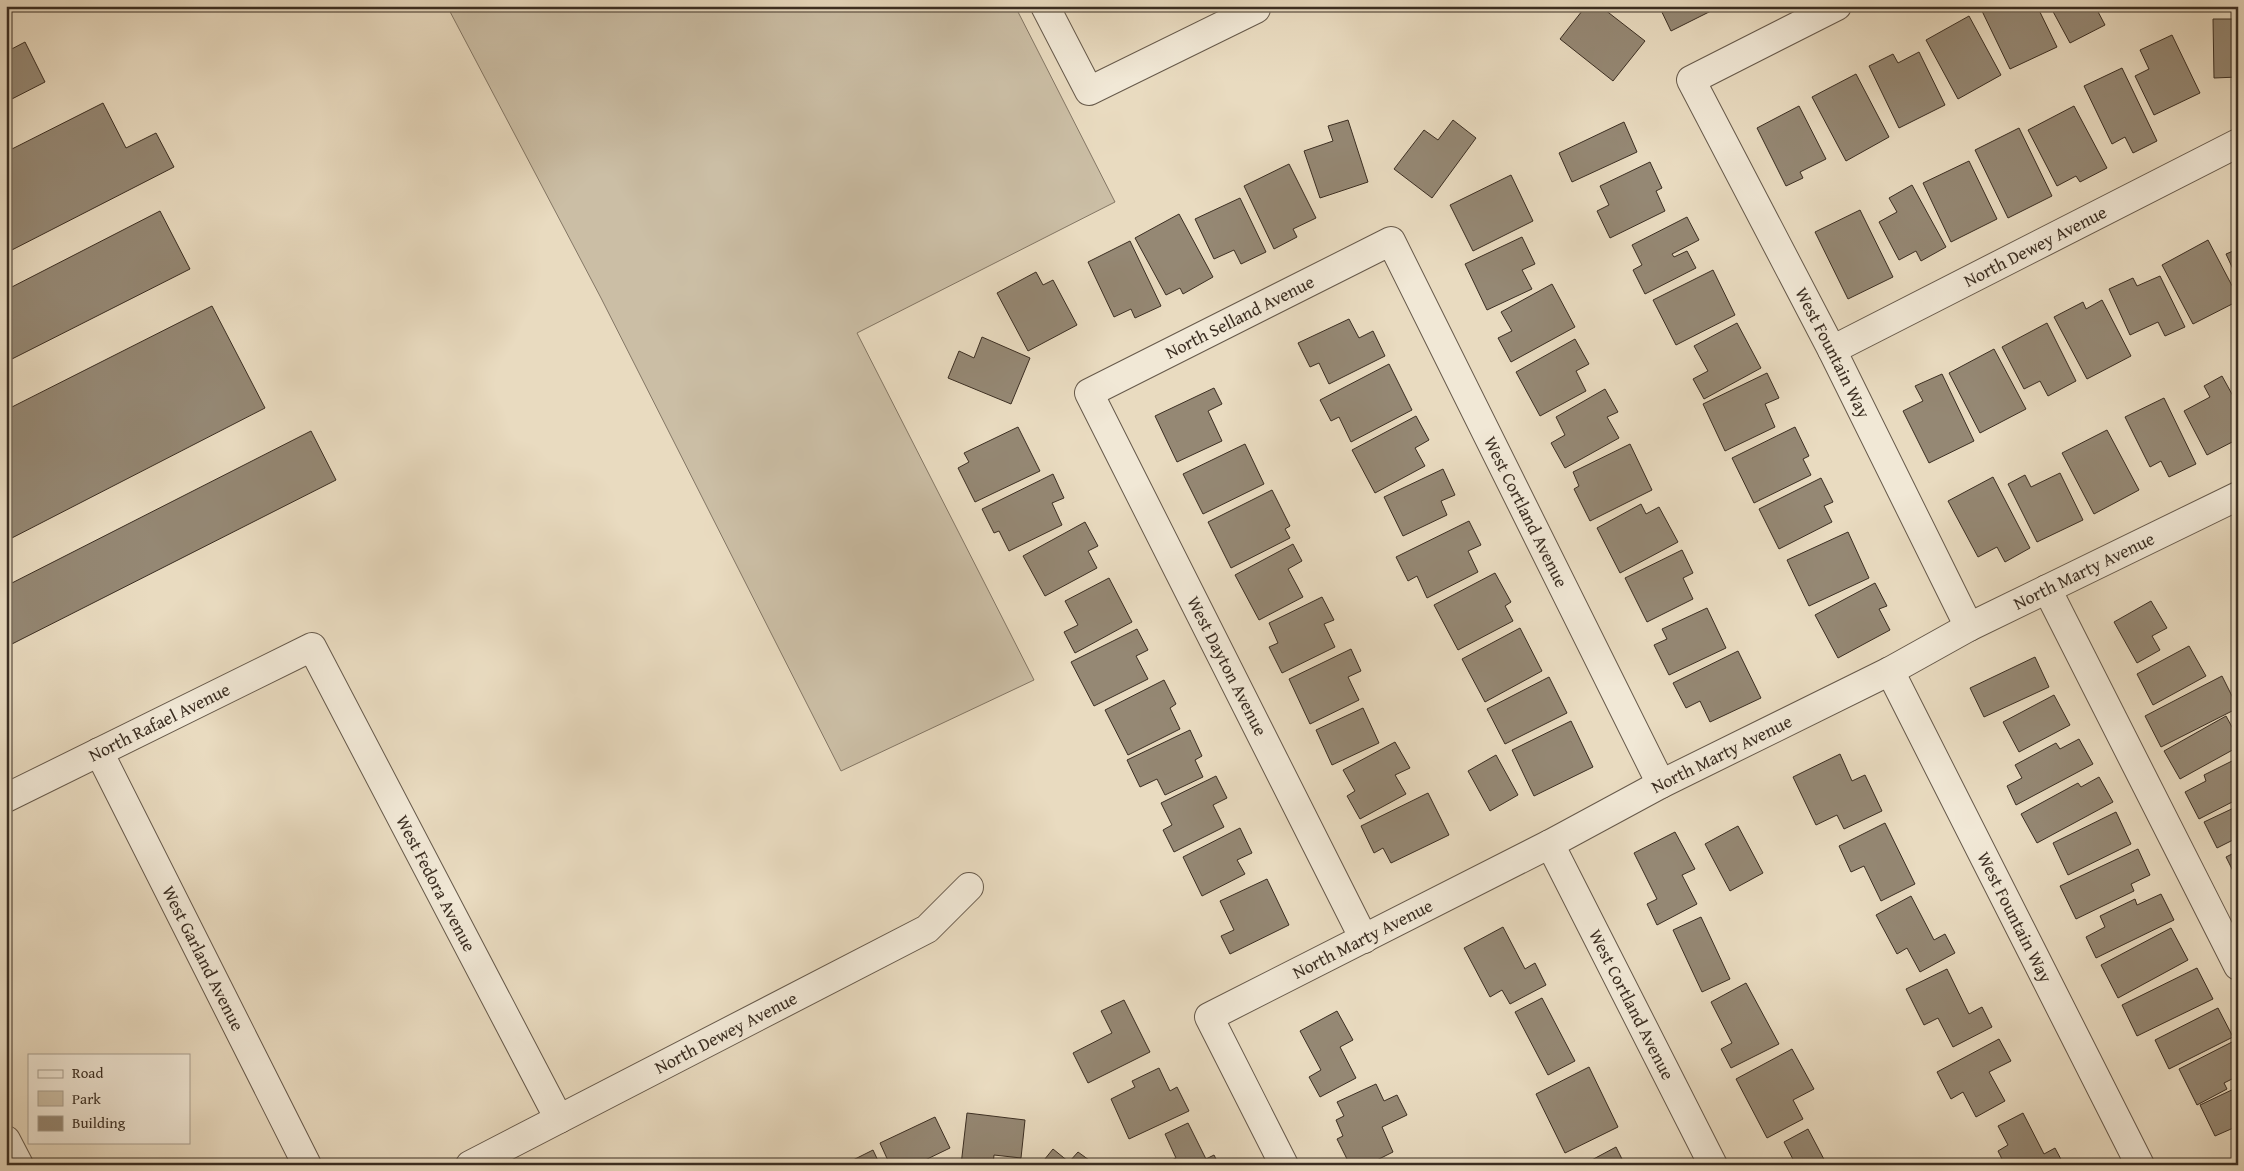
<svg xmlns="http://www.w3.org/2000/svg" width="2244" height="1171" viewBox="0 0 2244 1171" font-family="'Gentium Book Plus',serif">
  <rect width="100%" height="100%" fill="#e9dbc0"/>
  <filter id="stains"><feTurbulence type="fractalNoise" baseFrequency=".004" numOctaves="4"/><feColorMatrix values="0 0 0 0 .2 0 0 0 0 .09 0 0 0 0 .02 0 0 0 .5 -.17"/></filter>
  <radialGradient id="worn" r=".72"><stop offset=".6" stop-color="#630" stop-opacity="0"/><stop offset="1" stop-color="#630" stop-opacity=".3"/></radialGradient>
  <path fill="#cbbea5" stroke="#837664" d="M447,6H1015L1115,202L857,333L1034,680L841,771L601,298Z"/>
  <g fill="#958874" stroke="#3b2e22">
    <path d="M1586,6H1600L1645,41L1613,81L1560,39Z"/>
    <path d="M1659,6H1714L1715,9L1671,31Z"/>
    <path d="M1992,6H2037L2057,47L2010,69L1982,11Z"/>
    <path d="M2050,6H2095L2105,25L2070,43Z"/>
    <path d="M1969,16L2001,75L1958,99L1926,40Z"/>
    <path d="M2213,19H2238V77L2214,78Z"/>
    <path d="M2172,35L2200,93L2154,115L2135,76L2149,69L2140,50Z"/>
    <path d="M25,42L45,82L6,102V52Z"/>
    <path d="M1919,52L1945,105L1899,128L1869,66L1893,54L1898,63Z"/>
    <path d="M2122,68L2157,141L2133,153L2125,137L2112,144L2084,86Z"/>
    <path d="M1856,74L1889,137L1846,161L1812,97Z"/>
    <path d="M103,103L126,148L156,133L174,167L6,253V152Z"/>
    <path d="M1799,106L1826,159L1800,172L1803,178L1786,186L1757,128Z"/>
    <path d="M2074,106L2107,168L2080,182L2076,176L2057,186L2028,130Z"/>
    <path d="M1348,120L1368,182L1320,198L1304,151L1333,141L1328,126Z"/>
    <path d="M1453,120L1476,138L1432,198L1394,169L1424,130L1438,140Z"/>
    <path d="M1624,122L1637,152L1572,182L1559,153Z"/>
    <path d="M2019,128L2052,196L2008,218L1975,150Z"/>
    <path d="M1969,161L1997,219L1951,242L1923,183Z"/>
    <path d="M1650,162L1662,188L1656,191L1665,211L1610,238L1597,211L1609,205L1600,186Z"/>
    <path d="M1289,164L1316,218L1293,229L1297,237L1274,249L1244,186Z"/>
    <path d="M1511,175L1533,221L1473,251L1450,205Z"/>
    <path d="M1912,185L1946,247L1921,261L1916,251L1899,260L1879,222L1897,212L1889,198Z"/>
    <path d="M1240,198L1266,252L1241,264L1234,250L1214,259L1195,219Z"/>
    <path d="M1860,210L1893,277L1848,299L1815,232Z"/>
    <path d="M160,211L190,269L6,362V290Z"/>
    <path d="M1179,214L1213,277L1183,294L1180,288L1166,295L1135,238Z"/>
    <path d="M1687,217L1699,240L1672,254L1674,257L1687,251L1696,268L1645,294L1633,270L1642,265L1632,245Z"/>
    <path d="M1522,237L1535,264L1522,270L1532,289L1487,310L1465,264Z"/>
    <path d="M2208,240L2238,297V301L2193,324L2162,265Z"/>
    <path d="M1130,241L1161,306L1135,318L1131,309L1114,317L1088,262Z"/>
    <path d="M2238,249V280L2226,254Z"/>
    <path d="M1713,270L1735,315L1676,345L1653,300Z"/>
    <path d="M1036,272L1043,285L1053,280L1077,325L1028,351L997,293Z"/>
    <path d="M2160,276L2185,327L2165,336L2158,322L2130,335L2109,289L2133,278L2137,286Z"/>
    <path d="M1552,284L1575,327L1511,362L1498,338L1512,331L1501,312Z"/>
    <path d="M2102,300L2131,356L2087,379L2054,317L2083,302L2086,309Z"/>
    <path d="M212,306L265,408L6,541V410Z"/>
    <path d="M1349,319L1359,338L1373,331L1385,356L1329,384L1319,363L1310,367L1298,343Z"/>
    <path d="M1737,323L1761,368L1704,399L1693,379L1708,371L1694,346Z"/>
    <path d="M2047,323L2076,381L2048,396L2040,381L2024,389L2002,347Z"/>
    <path d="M982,337L1030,358L1011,404L948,378L959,351L974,358Z"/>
    <path d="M1575,339L1589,364L1576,371L1586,391L1540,416L1516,372Z"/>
    <path d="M1994,349L2026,409L1980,433L1949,373Z"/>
    <path d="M1389,364L1412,410L1351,442L1339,417L1331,421L1320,400Z"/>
    <path d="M1767,373L1779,398L1765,404L1775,427L1725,451L1703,404Z"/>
    <path d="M1942,374L1974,441L1929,463L1903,411L1923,401L1915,386Z"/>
    <path d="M2222,376L2238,405V439L2207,455L2184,411L2210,397L2204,386Z"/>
    <path d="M1214,388L1222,404L1208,411L1222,441L1177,462L1155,416Z"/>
    <path d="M1605,389L1618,412L1607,417L1619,438L1565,468L1551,443L1565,435L1556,417Z"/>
    <path d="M2164,398L2196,464L2169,477L2161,461L2150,467L2125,417Z"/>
    <path d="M1416,416L1429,440L1415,448L1425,466L1375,493L1352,450Z"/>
    <path d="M1018,427L1040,471L975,502L958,468L969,462L964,453Z"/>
    <path d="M1795,427L1809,456L1803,459L1811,475L1754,503L1732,458Z"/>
    <path d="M2107,430L2139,490L2094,514L2062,453Z"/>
    <path d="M311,431L336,480L6,647V586Z"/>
    <path d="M1245,444L1264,484L1203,514L1183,474Z"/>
    <path d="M1630,444L1652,490L1590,521L1574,489L1579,486L1573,472Z"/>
    <path d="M1443,469L1455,495L1441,501L1447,515L1403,536L1384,497Z"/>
    <path d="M2060,473L2083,520L2037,542L2008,484L2025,475L2031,487Z"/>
    <path d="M1053,474L1064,498L1052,503L1062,525L1009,551L999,531L994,533L982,509Z"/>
    <path d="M1993,477L2030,548L2005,562L1997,547L1978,557L1948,501Z"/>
    <path d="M1821,478L1833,502L1824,506L1832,522L1779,549L1759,509Z"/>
    <path d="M1272,490L1290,526L1285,529L1290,538L1231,568L1208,522Z"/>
    <path d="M1641,504L1646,514L1659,507L1678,542L1620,573L1597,528Z"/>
    <path d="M1469,521L1481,545L1468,551L1478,572L1427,598L1417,576L1408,581L1396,557Z"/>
    <path d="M1085,522L1098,546L1088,551L1097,568L1045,596L1023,556Z"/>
    <path d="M1848,532L1869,578L1809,606L1787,560Z"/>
    <path d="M1293,544L1302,561L1288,569L1303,597L1259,620L1235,575Z"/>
    <path d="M1682,550L1693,573L1683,578L1693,599L1647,622L1625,578Z"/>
    <path d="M1495,573L1511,602L1505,606L1513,621L1458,650L1434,605Z"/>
    <path d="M1109,578L1132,622L1075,653L1064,632L1078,625L1065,601Z"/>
    <path d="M1875,583L1887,606L1879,609L1890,630L1838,658L1815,615Z"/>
    <path d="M1322,597L1334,620L1324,624L1335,647L1282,673L1269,647L1278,643L1269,623Z"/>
    <path d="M2151,601L2167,628L2152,636L2160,650L2137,663L2114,622Z"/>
    <path d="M1707,608L1726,648L1669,675L1654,645L1667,639L1662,629Z"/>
    <path d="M1520,628L1542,671L1485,702L1462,659Z"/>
    <path d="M1137,629L1148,650L1136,656L1148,679L1094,706L1071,662Z"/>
    <path d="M2189,646L2206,676L2153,705L2137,674Z"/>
    <path d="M1351,649L1361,671L1348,677L1359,700L1310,724L1289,679Z"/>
    <path d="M1738,651L1761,698L1710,722L1700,701L1686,708L1673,683Z"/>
    <path d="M2035,657L2049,687L1984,717L1970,688Z"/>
    <path d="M2222,676L2238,708L2161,747L2145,716Z"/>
    <path d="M1549,677L1567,713L1505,744L1487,709Z"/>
    <path d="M1164,680L1176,704L1170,708L1180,729L1128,755L1105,710Z"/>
    <path d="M2054,695L2070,725L2019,752L2003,722Z"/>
    <path d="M1363,708L1379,743L1332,765L1316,730Z"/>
    <path d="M2226,716L2238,738V747L2180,779L2164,751Z"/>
    <path d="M1571,721L1593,767L1534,796L1512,750Z"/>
    <path d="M1190,730L1202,756L1195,760L1203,777L1165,795L1157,779L1140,787L1127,760Z"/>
    <path d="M2079,739L2093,764L2016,805L2007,786L2022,778L2015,765L2056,743L2060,749Z"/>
    <path d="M1395,742L1410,768L1395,775L1406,794L1360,819L1347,796L1355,791L1343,770Z"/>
    <path d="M1840,754L1852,781L1865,775L1882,811L1844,829L1837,815L1816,825L1793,777Z"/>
    <path d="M1496,755L1518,795L1490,811L1468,771Z"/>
    <path d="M2238,758V799L2199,819L2185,792L2206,781L2204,775Z"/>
    <path d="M1216,776L1227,798L1213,805L1224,827L1174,852L1163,830L1172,825L1161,803Z"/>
    <path d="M2099,777L2113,802L2037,843L2021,814L2078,783L2081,787Z"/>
    <path d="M1428,793L1449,835L1391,863L1383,848L1374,853L1361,826Z"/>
    <path d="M2238,806V841L2237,838L2217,848L2204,822Z"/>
    <path d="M2116,812L2131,844L2068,875L2053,843Z"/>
    <path d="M1885,823L1915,884L1881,901L1864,866L1851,872L1839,846Z"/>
    <path d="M1738,826L1763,873L1730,891L1705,844Z"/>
    <path d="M1240,828L1252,853L1237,860L1245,874L1202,896L1183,857Z"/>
    <path d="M1675,832L1695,869L1682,875L1697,904L1657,925L1647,904L1657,899L1634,853Z"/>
    <path d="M2138,849L2150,875L2131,884L2134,891L2076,919L2060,886Z"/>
    <path d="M2238,851V881L2226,857Z"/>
    <path d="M1267,879L1289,925L1230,954L1221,936L1234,930L1220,901Z"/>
    <path d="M2161,894L2174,920L2096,958L2086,937L2105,927L2100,916L2135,899L2137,905Z"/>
    <path d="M1911,896L1934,940L1945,934L1955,953L1920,972L1907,948L1897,954L1876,915Z"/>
    <path d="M1701,917L1730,979L1702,992L1673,930Z"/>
    <path d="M1503,927L1525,969L1535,963L1546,985L1510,1004L1502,990L1490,997L1464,948Z"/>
    <path d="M2171,928L2188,960L2118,998L2101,965Z"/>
    <path d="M2197,968L2213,999L2137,1036L2122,1005Z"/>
    <path d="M1947,969L1969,1014L1982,1007L1992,1027L1953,1047L1938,1018L1924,1025L1906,989Z"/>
    <path d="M1746,983L1779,1044L1731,1068L1721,1049L1732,1043L1711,1002Z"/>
    <path d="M1542,998L1575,1061L1548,1075L1515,1012Z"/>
    <path d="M1124,1000L1150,1052L1088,1083L1073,1053L1112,1033L1101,1011Z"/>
    <path d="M2218,1008L2233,1037L2169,1069L2155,1040Z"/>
    <path d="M1337,1011L1353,1040L1340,1047L1356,1078L1320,1097L1309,1077L1321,1070L1300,1031Z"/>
    <path d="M1999,1039L2011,1061L1989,1072L2005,1101L1976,1117L1963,1092L1951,1099L1937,1072Z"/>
    <path d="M2232,1042L2238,1053V1076L2224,1083L2227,1089L2197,1105L2179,1069Z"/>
    <path d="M1792,1049L1814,1089L1793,1100L1803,1119L1767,1138L1736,1079Z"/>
    <path d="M1589,1067L1618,1127L1565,1153L1536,1094Z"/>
    <path d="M1159,1068L1170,1091L1177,1087L1189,1111L1129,1139L1111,1099L1135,1087L1132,1081Z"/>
    <path d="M1376,1084L1384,1101L1397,1095L1407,1115L1382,1127L1393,1152L1367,1165H1350L1337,1139L1343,1136L1336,1120L1344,1116L1337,1102Z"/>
    <path d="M2238,1087V1126L2215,1136L2200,1105Z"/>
    <path d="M967,1113L1025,1120L1021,1158L994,1155L993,1165H961Z"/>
    <path d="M2023,1113L2044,1154L2055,1148L2064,1165H2005L1998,1151L2008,1145L1998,1126Z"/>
    <path d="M935,1117L950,1148L921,1162L922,1165H890L880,1143Z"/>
    <path d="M1188,1123L1206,1159L1214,1155L1219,1165H1162L1176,1158L1165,1134Z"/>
    <path d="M1808,1129L1827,1165H1796L1784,1142Z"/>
    <path d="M1616,1147L1625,1165H1589L1588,1162Z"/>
    <path d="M1053,1149L1069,1162L1078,1152L1089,1160L1086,1165H1040Z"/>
    <path d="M873,1150L880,1165H843Z"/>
  </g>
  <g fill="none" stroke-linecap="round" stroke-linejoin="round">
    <defs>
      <g id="minor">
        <path d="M1045,6L1089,91L1256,9L1254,6"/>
        <path id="s1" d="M1837,6L1691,80L1832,350L1969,627"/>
        <path id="s2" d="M1832,350L2238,143"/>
        <path d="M2047,589L2238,966"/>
        <path id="s3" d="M1890,671L2140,1165"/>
        <path id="s4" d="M99,752L307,1165"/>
        <path id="s5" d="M6,798L312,647L559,1119"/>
        <path id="s6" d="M1550,844L1713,1165"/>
        <path id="s7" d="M1364,939L1089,393L1391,241L1661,784"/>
        <path d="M6,1140L19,1165"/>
        <path id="s8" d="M470,1165L927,929L969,887"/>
        <path id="s9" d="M1284,1165L1209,1017L1550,844L1661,784L1890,671L1969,627L2238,496"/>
      </g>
    </defs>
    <use href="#minor" stroke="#66594a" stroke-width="30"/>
    <use href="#minor" stroke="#f1e8d6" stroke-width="28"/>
  </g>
  <g text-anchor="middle" stroke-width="4" stroke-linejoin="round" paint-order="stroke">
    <g font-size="18" fill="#3b2e22" stroke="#f1e8d6">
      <text dy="6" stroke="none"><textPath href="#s2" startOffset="228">North Dewey Avenue</textPath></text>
      <text dy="6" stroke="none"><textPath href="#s7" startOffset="780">North Selland Avenue</textPath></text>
      <text dy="6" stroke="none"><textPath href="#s1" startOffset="471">West Fountain Way</textPath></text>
      <text dy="6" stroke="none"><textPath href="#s7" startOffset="1252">West Cortland Avenue</textPath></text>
      <text dy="6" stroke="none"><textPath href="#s9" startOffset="1148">North Marty Avenue</textPath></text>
      <text transform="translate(1227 666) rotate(63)" y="6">West Dayton Avenue</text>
      <text dy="6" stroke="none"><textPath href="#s5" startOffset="171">North Rafael Avenue</textPath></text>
      <text dy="6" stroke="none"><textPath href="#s9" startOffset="742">North Marty Avenue</textPath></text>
      <text dy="6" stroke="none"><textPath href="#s5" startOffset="608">West Fedora Avenue</textPath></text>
      <text dy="6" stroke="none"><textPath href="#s3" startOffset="276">West Fountain Way</textPath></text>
      <text dy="6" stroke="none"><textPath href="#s9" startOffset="338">North Marty Avenue</textPath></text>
      <text dy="6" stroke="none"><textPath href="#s4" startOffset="231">West Garland Avenue</textPath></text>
      <text dy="6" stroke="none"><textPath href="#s6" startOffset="180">West Cortland Avenue</textPath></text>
      <text dy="6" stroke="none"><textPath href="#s8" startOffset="288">North Dewey Avenue</textPath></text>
    </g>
  </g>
  <rect width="2244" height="1171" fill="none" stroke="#e9dbc0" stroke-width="25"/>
  <rect x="8" y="8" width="2229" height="1156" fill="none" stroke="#3b2e22" stroke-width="2.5"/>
  <rect x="12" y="12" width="2219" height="1146" fill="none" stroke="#3b2e22"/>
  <rect x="28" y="1054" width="162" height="90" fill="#f1e8d6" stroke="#a89e8e"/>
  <rect x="38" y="1070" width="25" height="8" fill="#f1e8d6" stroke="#a89e8e"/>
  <text x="72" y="1078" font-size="15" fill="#3b2e22">Road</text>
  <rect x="38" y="1091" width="25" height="15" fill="#cbbea5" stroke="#a89e8e"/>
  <text x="72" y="1104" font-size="15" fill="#3b2e22">Park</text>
  <rect x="38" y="1116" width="25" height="15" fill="#958874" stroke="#a89e8e"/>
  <text x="72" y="1128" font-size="15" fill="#3b2e22">Building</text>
  <rect width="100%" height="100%" filter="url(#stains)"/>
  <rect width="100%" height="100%" fill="url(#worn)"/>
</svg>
